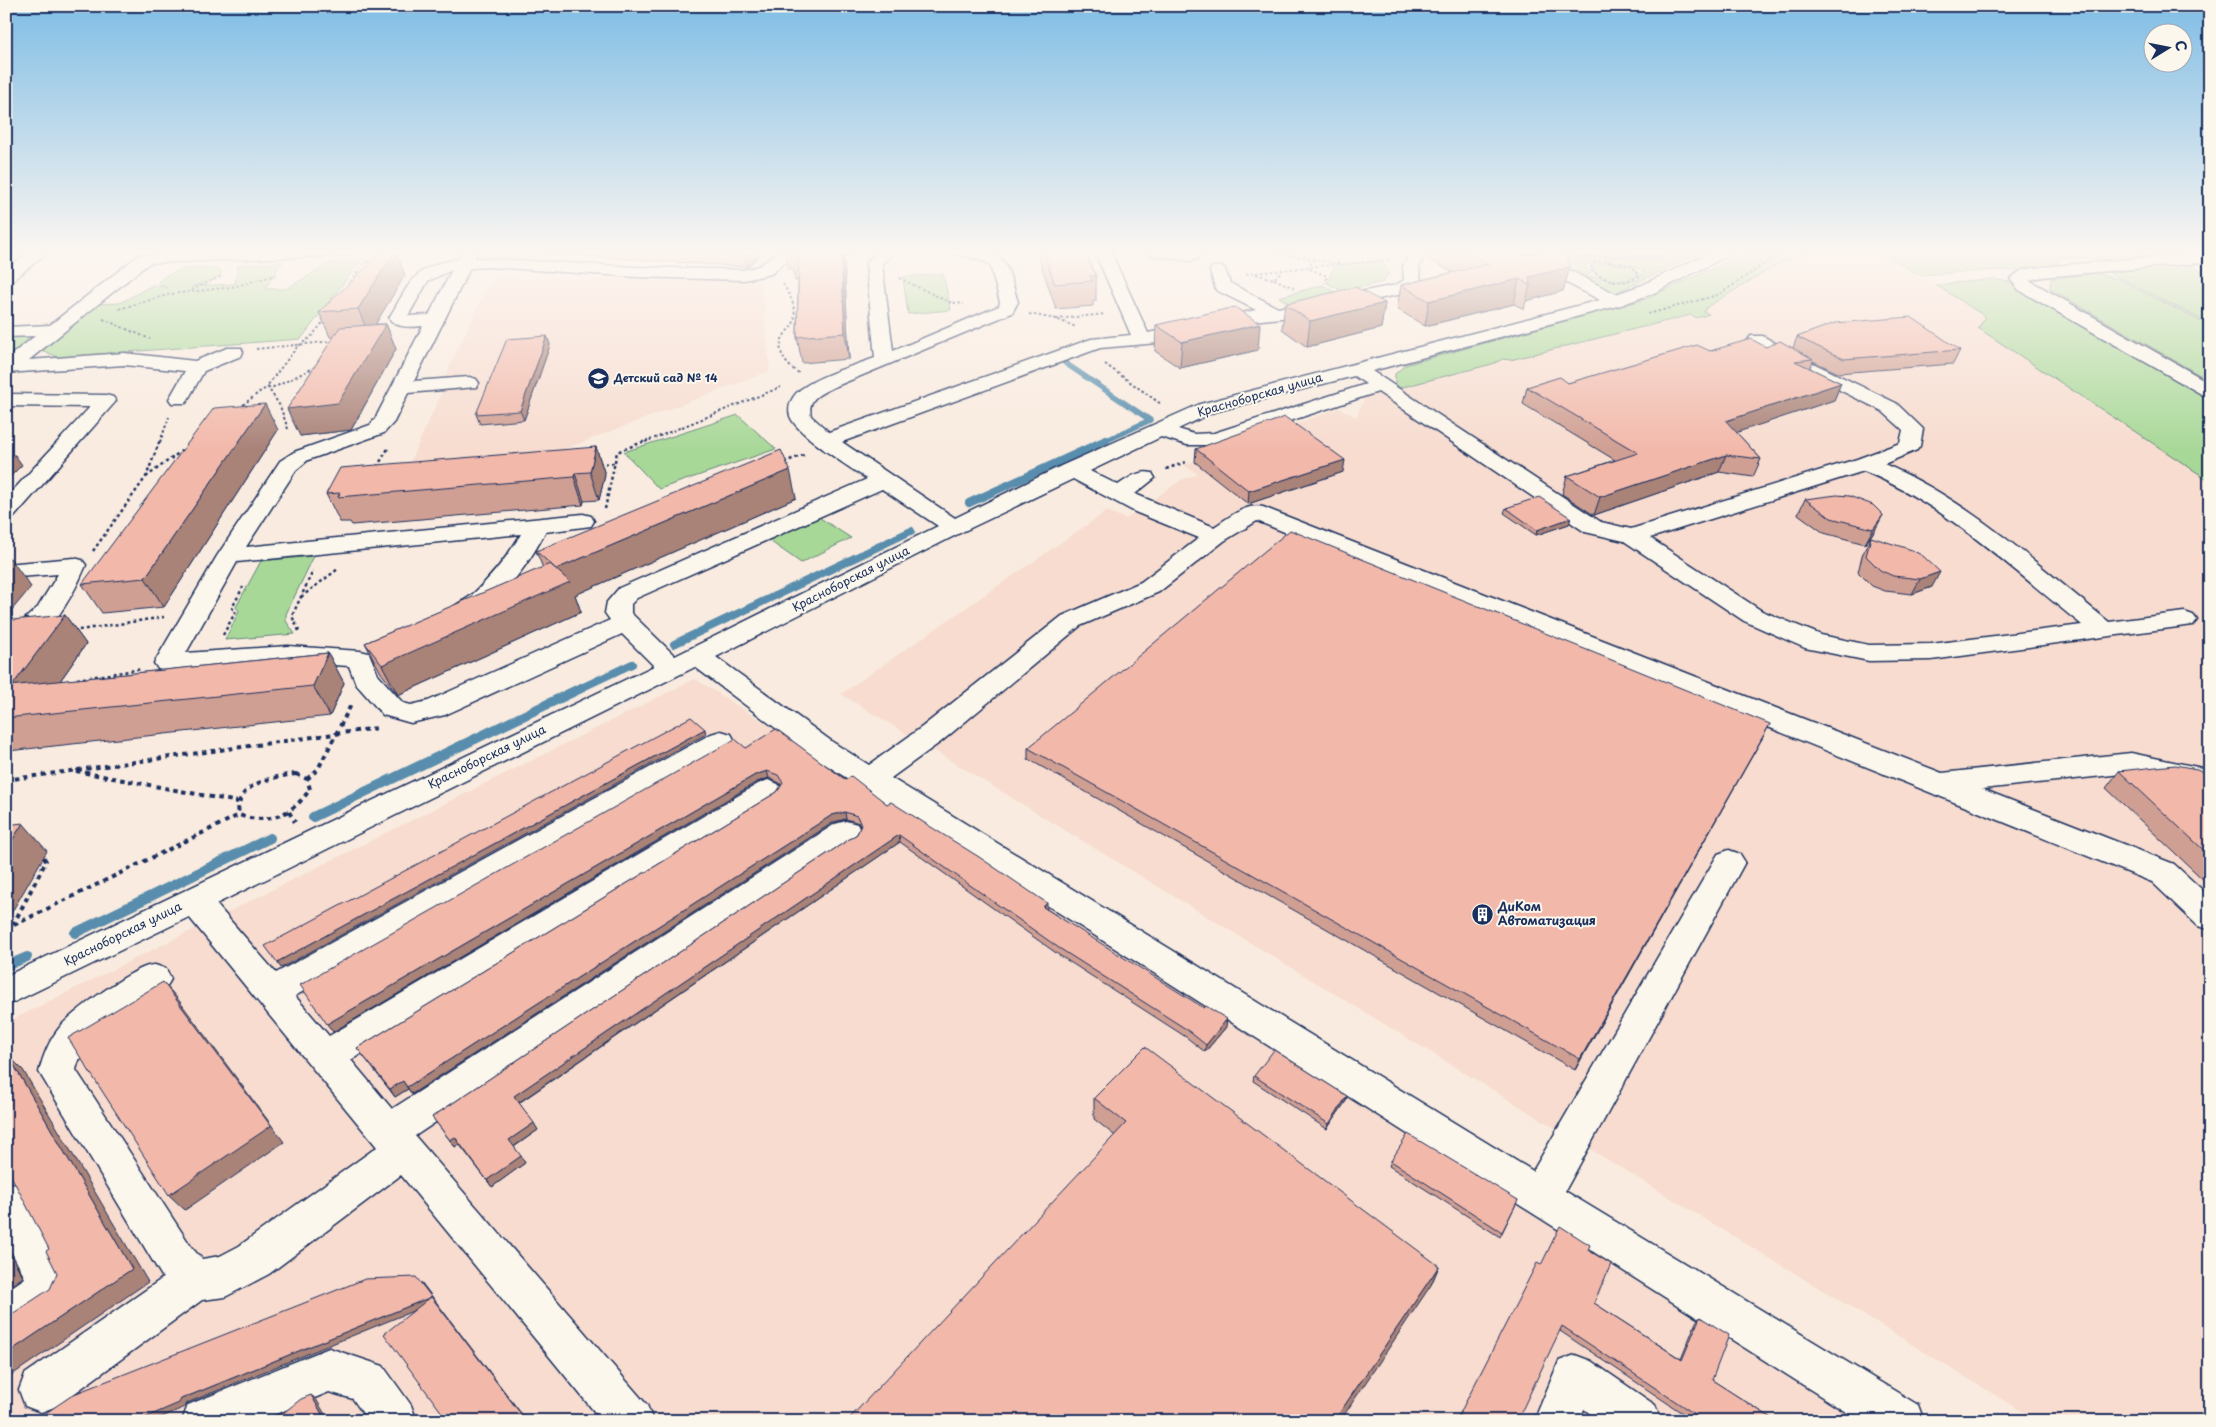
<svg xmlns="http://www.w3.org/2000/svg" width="2216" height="1427" viewBox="0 0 2216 1427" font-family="'Playpen Sans',sans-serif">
  <rect width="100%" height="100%" fill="#f9ebdf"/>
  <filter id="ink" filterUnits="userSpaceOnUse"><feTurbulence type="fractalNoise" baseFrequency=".02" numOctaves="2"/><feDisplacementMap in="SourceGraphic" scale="10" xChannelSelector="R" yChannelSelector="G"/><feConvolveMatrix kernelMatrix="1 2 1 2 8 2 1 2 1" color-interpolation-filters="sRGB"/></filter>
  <g filter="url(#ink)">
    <g fill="#f7dccf">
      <path d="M1813,250H1877L1908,267L1987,317L1978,328L2210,481V1421H2038L841,694L1107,511L1126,519L1181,480L1198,474L1184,465L1339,408L1356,417L1366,395L1381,392L1394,393L1403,391L1399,388L1492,364L1496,361L1510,360L1691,315L1697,318L1708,314L1704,312L1707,307L1778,264Z"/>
      <path d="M505,278L761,280L770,371L530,462L405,473L442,392L440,388L488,284L495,279Z"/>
      <path d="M695,679L1881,1421H6V1023Z"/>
    </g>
    <g fill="#a8d898" stroke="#62847b">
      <path d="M1525,250L1539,253H1616L1623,250H1706L1696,255L1537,256Z"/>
      <path d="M1753,250H1813L1778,264L1707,307L1704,312L1709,314L1697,318L1691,315L1510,360L1503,359L1492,364L1399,388L1395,382V374L1405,365L1646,299Z"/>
      <path d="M1894,250H2210V254L2117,261L2082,257L2059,258L2057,263L2060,266L2018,271L1999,270L1920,275L1881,253Z"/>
      <path d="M1598,257L1601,261L1585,266L1591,274L1578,277L1541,258Z"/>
      <path d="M1603,257H1691L1615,293L1582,278C1603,273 1614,287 1639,279L1644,271L1628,264L1605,261Z"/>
      <path d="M361,260L301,339L58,357L41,350L97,304L120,303L153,285L168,288L159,284V281C172,269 206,262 221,271V274L212,281L192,286L235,284L238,265L282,262L265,289H286L330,263Z"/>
      <path d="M1380,261L1389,272L1383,282L1342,291L1327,283L1335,265Z"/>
      <path d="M1605,263L1626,265L1636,270L1638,275C1627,284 1606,280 1595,273L1593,267Z"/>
      <path d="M2185,263L2210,275V324L2104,270Z"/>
      <path d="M2094,273L2118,279L2206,324L2205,332L2210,336V381L2050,289L2051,279Z"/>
      <path d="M943,274L951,310L908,314L903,277Z"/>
      <path d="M1993,279L2010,282L2210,397V481L1978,328L1986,317L1936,285Z"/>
      <path d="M1323,285L1336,293L1292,305L1279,297Z"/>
      <path d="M6,336L27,335L31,338L6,359Z"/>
      <path d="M738,415L776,449L659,489L624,452Z"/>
      <path d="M817,516L851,538L801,563L767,539Z"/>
      <path d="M314,556L286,614V621L295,634L225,640L239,611L236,607L261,561Z"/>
    </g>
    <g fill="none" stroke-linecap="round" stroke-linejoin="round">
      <path stroke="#588dad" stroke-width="5.5" d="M1065,363L1150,420L1103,442"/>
      <g stroke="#588dad" stroke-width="8">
        <path d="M969,503L1106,440"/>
        <path d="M674,644L911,531"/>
        <path d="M579,689L632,664"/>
      </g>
      <g stroke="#588dad" stroke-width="10">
        <path d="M313,817L581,688"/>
        <path d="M75,933L270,838"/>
        <path d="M6,966L27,957"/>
      </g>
      <defs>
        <g id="minor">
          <path d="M32,250H50L12,281L6,282V269Z"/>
          <path d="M232,250H355L347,255L149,263L29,360L124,353L195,361L227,348H241L243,352L241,356L204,371L186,403H172L169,399L185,371L124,365L6,373V359L35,336L6,337V327L50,325L139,255Z"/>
          <path d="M463,250H477L475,258L636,267L744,270L759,266L781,250H799L771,274L744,280L636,277L490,267L470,268L414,381L469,377L476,379L479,383L476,387L408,393L394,422L384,433L308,460L296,470L246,547L583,514L591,516L594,521L591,526L545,532C532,560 487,626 452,617L449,612C455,603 466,601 474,593C492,576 508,556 521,534L237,562L186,653L288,646L360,651L369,653L378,675L403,703L411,705L428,701L610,620L605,613L607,602L619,588L867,479C851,468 796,434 790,416C787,406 792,396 801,389C822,374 851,367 875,358L866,263L879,250H896L882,264L893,351L999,306L1000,302L990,265L984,261L952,253L950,250C1005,250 1003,251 1018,302L1012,313L834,387C820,394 807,398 811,416L829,432L1091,339L1131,335L1094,250H1110L1148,333L1256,310L1216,290L1210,271L1212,267H1224L1230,283L1278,308L1396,285L1404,280L1403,266L1411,252H1423L1425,255L1419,266L1421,282L1407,293L1291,317L1252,321L1158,343L1100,348L842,442L955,518L1063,465L1200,404L1600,300L1557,278L1555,274L1557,270H1569L1616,294L1642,285L1715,250H1735L1733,253L1654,293L1621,305L1372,371L1601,522L1631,529L1857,459L1900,443L1903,430L1882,411L1785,363L1783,360L1751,344L1748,340L1751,336H1763L1792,353L1896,403L1923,429L1920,446L1917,450L1884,464C1968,500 2038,565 2109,622L2184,612L2193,615L2197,620L2193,625L1931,660L1869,661L1805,648L1744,621L1624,541L1585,532L1378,392L1217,445H1187L1161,437L1090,471L1118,485C1129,478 1138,470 1152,473L1155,478L1135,494L1214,527C1229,518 1245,503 1263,507L1942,773L2131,753L2202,768L2210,772V796L2200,793L2184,784L2131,773L1982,789L2174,864L2210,897V930L2198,926L2152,882L1257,521L1224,541L1159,592L1080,626L942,741L891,778L1533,1171L1718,854L1729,850L1740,854L1745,862L1565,1191L1918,1405L1924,1421H1860L859,786L814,757L695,667L216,904L276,973L711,734L721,731L731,734L735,741L731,748L295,996L329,1036L758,784L768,780L778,784L783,791L778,798L351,1060L392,1109L835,824L846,821L857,824L861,832L857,840L415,1136L647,1405L653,1421H602L401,1175L269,1274L225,1297L202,1300L57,1406L41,1412L25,1406L19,1390L25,1374L163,1278L39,1072C43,1056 49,1040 60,1027C71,1013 138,963 155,965C159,966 163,968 166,969L171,979C165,992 154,996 142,1003C116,1019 83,1038 76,1070L192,1248L202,1259L220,1256L239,1246L377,1147L189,917L6,1006V976L654,666L622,634L445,715L411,723L383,715L356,684L349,666L288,662L167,671L158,669L154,663L217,556L280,461L294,452L370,425L375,419L423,326C411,327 397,329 389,318C411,282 412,267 458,259ZM452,270L429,315L408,316L428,281ZM1354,376L1366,384L1214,433L1194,434L1178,429L1214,412ZM1864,471C1946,505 2013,570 2082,625L1931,644L1869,645L1821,635L1762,611L1650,538ZM1073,479L1135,512L1199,538L1141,582L1062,616L922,727L869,765L834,743L716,657L962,532ZM882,489L938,526L675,656L631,613V604L637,598Z"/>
          <path d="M1142,250H1206L1197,259L1191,261L1150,255Z"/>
          <path d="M2210,252V262L2042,277L2029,280L2210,383V397L2203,395L2019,290L2010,279L2022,270L2042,267Z"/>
          <path d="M6,394L106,395L113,397L116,401L14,517L6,519V498L90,407L6,406Z"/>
          <path d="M74,558L82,560L86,565C72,599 45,646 6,656V636L38,607L58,574L6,578V564Z"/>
          <path d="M6,1181L20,1187L72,1285L66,1300L21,1331L6,1337V1291L25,1278L6,1241Z"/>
          <path d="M329,1348L383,1366L411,1405L417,1421H368L353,1399L329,1392L259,1421H182L188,1405Z"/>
          <path d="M1575,1355L1591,1361L1655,1405L1661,1421H1600L1584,1409L1579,1421H1534L1559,1361Z"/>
        </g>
      </defs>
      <use href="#minor" stroke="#1b2f5e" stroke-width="3"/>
      <g stroke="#1b2f5e" stroke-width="2" stroke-dasharray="2.5 2.5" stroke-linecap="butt">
        <path d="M1258,250L1343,264L1389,260"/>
        <path d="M1522,250L1532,255"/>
        <path d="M1539,250L1548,251"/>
        <path d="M1557,251L1616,250"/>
        <path d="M1749,255L1780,252"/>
        <path d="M1579,257L1663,256"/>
        <path d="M1315,259L1307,268L1327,276L1325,283"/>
        <path d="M1610,262L1632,266L1640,275C1625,287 1603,281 1590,269L1595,263Z"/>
        <path d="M1246,274L1337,264"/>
        <path d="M1256,274L1274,279L1281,272"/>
        <path d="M899,278L949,302L964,304"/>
        <path d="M1274,279L1294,288"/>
        <path d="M351,282L363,264L384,250"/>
        <path d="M783,284C790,295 797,308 794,321C793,327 788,329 785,334C774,349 785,365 799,373"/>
        <path d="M191,290L222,276"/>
        <path d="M119,309L171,294L232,287L276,275"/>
        <path d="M1029,314L1056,319L1076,327"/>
        <path d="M1648,314L1718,295L1786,250"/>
        <path d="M103,319L150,339"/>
        <path d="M1056,319L1105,314"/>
        <path d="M256,349L334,341"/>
        <path d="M1105,364L1161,404"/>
        <path d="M239,408L262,390L277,386L317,366"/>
        <path d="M6,429L13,422"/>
        <path d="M288,429L280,406L267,386L297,347L311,337L325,320"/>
        <path d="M160,442L169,417"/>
        <path d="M645,442L781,387"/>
      </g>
      <g stroke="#1b2f5e" stroke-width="2.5" stroke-dasharray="3 3" stroke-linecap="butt">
        <path d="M784,462L804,455"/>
        <path d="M599,464L615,463"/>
        <path d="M377,467L389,447"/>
        <path d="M1166,469L1186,462"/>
        <path d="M146,477L184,449"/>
        <path d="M605,509L617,452L648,440"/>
        <path d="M93,551L146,477L160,440"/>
        <path d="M301,597L338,569"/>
        <path d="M73,631L164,617"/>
        <path d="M299,631L292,616L313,571"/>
        <path d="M223,635L236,611L232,608L243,587"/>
        <path d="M77,679L142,669"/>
      </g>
      <g stroke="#1b2f5e" stroke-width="4" stroke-dasharray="4.5 4.5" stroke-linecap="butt">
        <path d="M76,771L238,802"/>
        <path d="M296,774L307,779L310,789C293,815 268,825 239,815C233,784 272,777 296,774Z"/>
        <path d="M307,779L318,769L352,703"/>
        <path d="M6,780L377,728"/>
        <path d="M289,812L295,822"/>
        <path d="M6,819L13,826"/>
        <path d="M13,925L46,861L42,855"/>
        <path d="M6,929L239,815"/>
      </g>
      <use href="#minor" fill="#fbf7ec" fill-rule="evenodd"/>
    </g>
    <g fill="#d09f93" stroke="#1b2f5e">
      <path d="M516,250H764L748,267L516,251Z"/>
      <path d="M785,250H855L844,258L849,359L802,363L797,337L798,280L795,281L793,269H788Z"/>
      <path d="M1036,250H1084L1096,276V301H1093V306L1056,309Z"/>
      <path d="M1431,250H1514L1525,255H1561L1570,267L1563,291L1526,301L1524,309L1514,304L1425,326L1397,309L1401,285L1453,272L1429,260Z"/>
      <path d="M395,251L405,275L375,324H386L396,349L351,430L300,436L333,337H330L319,312Z"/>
      <path d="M1385,303L1381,328L1307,347L1282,329L1285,304Z"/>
      <path d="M1156,325L1258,350L1180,368L1155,351Z"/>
      <path d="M547,336L550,345L524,420L480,424L476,414Z"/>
      <path d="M1797,337L1960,350L1953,364L1838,373L1813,361L1810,368L1841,383L1834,400L1736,432L1761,459L1753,477L1719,472L1594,515L1562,494L1567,476L1615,460L1523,404L1527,387L1568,383L1710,351L1766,347L1793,348Z"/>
      <path d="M278,430L164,607L102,613L82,584Z"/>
      <path d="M596,447L605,475L599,500L584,501L583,505L352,525L350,522H340L326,494Z"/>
      <path d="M1196,449L1343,472L1248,504L1195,462Z"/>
      <path d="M796,498L575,595L581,612L398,695L381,673L365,643L543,568L536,551Z"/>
      <path d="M1805,499L1875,530L1865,544L1824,533L1798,514Z"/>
      <path d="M1506,508L1569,524L1536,535L1504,513Z"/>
      <path d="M1871,537L1932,587L1912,594L1885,591L1872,586L1858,572L1863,553Z"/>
      <path d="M65,615L86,644L60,681L328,653L344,683L330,716L8,751L6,749V626Z"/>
      <path d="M1764,735L1575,1070L1028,759V748Z"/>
      <path d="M746,748L846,780L887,804L1226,1027L1205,1052L1186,1037L1059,955L900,842L519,1103L538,1130L514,1147L525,1163L492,1187L459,1144L455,1147L432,1117L857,834L860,827L859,823L846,819L834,822L412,1094L408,1089L395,1097L357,1048L777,792L781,786L780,783L769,778L757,782L333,1032Z"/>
      <path d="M2119,771L2210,775V886L2106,788Z"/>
      <path d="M1254,1076L1347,1096L1346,1101L1327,1129L1253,1081Z"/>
      <path d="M1094,1098L1439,1266L1431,1285L1114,1135L1094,1119Z"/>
      <path d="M1391,1161L1518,1200L1500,1237L1389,1166Z"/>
      <path d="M1588,1250L1594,1303L1681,1359L1696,1322L1700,1317L1712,1380L1776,1421H1694L1560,1331L1541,1265Z"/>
    </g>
    <g fill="#a98278" stroke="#1b2f5e">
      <path d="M744,250H764L748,267Z"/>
      <path d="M841,250H855L844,258L849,359L845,333Z"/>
      <path d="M395,251L405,275L369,335L358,309Z"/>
      <path d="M1570,267L1563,291L1526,301L1530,285L1529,277Z"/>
      <path d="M1519,279L1514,304L1425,326L1429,301Z"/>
      <path d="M1385,303L1381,328L1307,347L1310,321Z"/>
      <path d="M386,324L396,349L351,430L300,436L287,409Z"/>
      <path d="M1260,324L1258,350L1180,368L1182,342Z"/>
      <path d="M547,336L550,345L524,420L520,411Z"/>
      <path d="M1841,383L1834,400L1720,438L1726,421Z"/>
      <path d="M265,404L278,430L164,607L145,578Z"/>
      <path d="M596,447L605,475L599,500L590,472Z"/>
      <path d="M15,455L22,465L6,481V464Z"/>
      <path d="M1726,455L1719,472L1594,515L1600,497Z"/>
      <path d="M1345,460L1343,472L1248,504L1249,491Z"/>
      <path d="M790,470L796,498L575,595L581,612L398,695L382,665L556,569Z"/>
      <path d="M575,473L584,501L583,505L574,477Z"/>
      <path d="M1883,515L1875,530L1865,544L1873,529Z"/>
      <path d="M1571,518L1569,524L1536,535L1537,530Z"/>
      <path d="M10,558L31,587L6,617V563Z"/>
      <path d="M1940,572L1932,587L1912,594L1920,579Z"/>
      <path d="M65,615L86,644L36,715L12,686Z"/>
      <path d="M328,653L344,683L330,716L313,686Z"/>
      <path d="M1770,724L1764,735L1575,1070L1580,1059Z"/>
      <path d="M705,729L706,734L281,968L277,962Z"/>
      <path d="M767,771L769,778L757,782L333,1032L327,1024L755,775Z"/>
      <path d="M845,812L846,819L834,822L412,1094L407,1087L832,815Z"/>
      <path d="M23,823L47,851L9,917L6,914V850Z"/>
      <path d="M899,835L900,842L518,1103L514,1096Z"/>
      <path d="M1047,903V911L1043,907Z"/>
      <path d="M163,982L177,998L284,1142L185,1210L169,1195Z"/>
      <path d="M1227,1019L1226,1027L1205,1052L1206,1045Z"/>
      <path d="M8,1055L23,1070L148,1282L6,1379V1354L132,1269Z"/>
      <path d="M403,1081L408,1089L395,1097L390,1089Z"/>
      <path d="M1347,1096L1346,1101L1327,1129L1329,1124Z"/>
      <path d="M534,1123L538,1130L513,1147L509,1140Z"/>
      <path d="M455,1137L459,1144L455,1147L450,1140Z"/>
      <path d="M521,1156L525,1163L492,1187L487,1180Z"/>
      <path d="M6,1246L23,1277L6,1289Z"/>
      <path d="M1439,1266L1431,1285L1340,1421H1334Z"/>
      <path d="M421,1282L527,1421H521Z"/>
      <path d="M431,1297L435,1302L187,1403L185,1407L153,1421H137L181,1399Z"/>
      <path d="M311,1395L316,1399L329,1421H326Z"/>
    </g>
    <g fill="#f2b9ab" stroke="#1b2f5e">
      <path d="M384,250H393L395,251L358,309L319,312Z"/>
      <path d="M791,250H841L845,333L797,337L799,256L790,257Z"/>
      <path d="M1043,250H1084L1096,276H1090L1093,281L1055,284Z"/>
      <path d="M1460,250H1514L1525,255L1549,250H1561V255L1567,258L1570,267L1529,277L1530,285L1519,279L1429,301L1401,285L1489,264Z"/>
      <path d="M1355,287L1385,303L1310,321L1285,304Z"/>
      <path d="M1235,307L1260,324L1182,342L1156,325Z"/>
      <path d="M1911,317L1960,350L1844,359L1797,337L1835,323Z"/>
      <path d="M386,324L338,403L287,409L340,327Z"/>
      <path d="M547,336L520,411L476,414L507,339Z"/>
      <path d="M1751,339L1766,347L1780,341L1813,359L1795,361L1841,383L1726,421L1761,459L1726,455L1600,497L1567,476L1638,453L1527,387L1560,377L1568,383L1697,345L1710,351Z"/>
      <path d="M265,404L145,578L82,584L214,408Z"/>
      <path d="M1285,417L1345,460L1249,491L1196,449Z"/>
      <path d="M596,447L590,472L575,473L574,477L338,497L340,493L326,494L340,468Z"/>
      <path d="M781,450L790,470L556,569L536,551Z"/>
      <path d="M6,455H15L6,464Z"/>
      <path d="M1837,495L1849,496L1873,505L1883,515L1873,529L1831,518L1805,499Z"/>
      <path d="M1539,497L1571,518L1537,530L1506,508Z"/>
      <path d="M1290,530L1770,724L1580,1059L1028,748Z"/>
      <path d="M1871,537L1912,550L1923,556L1940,572L1920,579L1893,576L1880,570L1866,556Z"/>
      <path d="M6,558H10L6,563Z"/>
      <path d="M550,564L570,582L382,665L365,643Z"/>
      <path d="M65,615L12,686H6V626L12,620Z"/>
      <path d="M328,653L313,686L6,718V690L9,686Z"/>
      <path d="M691,717L705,729L277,962L265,946Z"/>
      <path d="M776,729L846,780L851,776L887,804L891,802L979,857L1047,903L1043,907L1204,1008L1206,1006L1227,1019L1206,1045L1186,1029L1059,948L899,835L514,1096L534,1123L509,1140L521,1156L487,1180L455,1137L450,1140L432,1117L857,834L861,825L857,816L845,812L832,815L407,1087L403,1081L390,1089L357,1048L777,792L783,783L778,775L767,771L755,775L327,1024L300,985L735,739L746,748Z"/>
      <path d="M2175,765L2197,769L2210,775V856L2119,771Z"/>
      <path d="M23,823L6,850V825Z"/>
      <path d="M163,982L271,1126L169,1195L68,1038Z"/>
      <path d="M1145,1047L1439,1266L1334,1421H847L1126,1123L1094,1098Z"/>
      <path d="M1274,1050L1347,1096L1329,1124L1254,1076Z"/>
      <path d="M8,1055L132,1269L6,1354V1318L50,1289L57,1273L46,1251L49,1249L6,1166V1056Z"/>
      <path d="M1408,1134L1518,1200L1502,1232L1391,1161Z"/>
      <path d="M1560,1226L1590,1245L1588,1250L1611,1264L1594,1303L1682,1360L1700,1317L1729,1335L1712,1380L1776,1421H1705L1562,1326L1517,1421H1456L1537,1263L1541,1265Z"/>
      <path d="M416,1277L524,1418L521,1421H448L384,1334L431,1297L181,1399L179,1403L137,1421H34L74,1394L365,1279Z"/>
      <path d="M311,1395L326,1421H273L301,1399Z"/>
      <path d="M1594,1414L1603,1421H1591Z"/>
    </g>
  </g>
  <linearGradient id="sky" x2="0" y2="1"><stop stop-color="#7fbde5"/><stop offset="0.56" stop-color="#fcf6f1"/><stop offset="1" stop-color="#fcf6f1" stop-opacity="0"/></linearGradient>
  <rect width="2216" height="450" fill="url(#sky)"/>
  <defs>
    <symbol id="school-disc" viewBox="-11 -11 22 22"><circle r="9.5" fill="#1b2f5e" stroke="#fbf7ec"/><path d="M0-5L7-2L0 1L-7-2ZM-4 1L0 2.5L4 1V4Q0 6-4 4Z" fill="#fff"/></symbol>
    <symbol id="building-disc" viewBox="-11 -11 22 22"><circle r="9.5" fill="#1b2f5e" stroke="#fbf7ec"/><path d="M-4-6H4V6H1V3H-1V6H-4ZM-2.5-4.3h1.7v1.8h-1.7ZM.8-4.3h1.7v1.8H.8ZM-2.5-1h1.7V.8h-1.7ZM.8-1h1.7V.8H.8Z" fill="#fff"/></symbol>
  </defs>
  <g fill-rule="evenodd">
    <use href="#school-disc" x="586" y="366" width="25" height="25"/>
    <use href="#building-disc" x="1470" y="902" width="25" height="25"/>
  </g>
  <g text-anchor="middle" stroke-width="4" stroke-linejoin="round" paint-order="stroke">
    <g font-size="11" font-weight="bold" fill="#1b2f5e" stroke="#fbf7ec" text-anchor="start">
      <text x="614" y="382">Детский сад № 14</text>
    </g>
    <g font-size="12" fill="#1b2f5e" stroke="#fbf7ec">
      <text transform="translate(1260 395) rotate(-16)" y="4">Красноборская улица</text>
      <text transform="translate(851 579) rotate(-27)" y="4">Красноборская улица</text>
      <text transform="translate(487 757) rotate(-26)" y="4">Красноборская улица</text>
      <text transform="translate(123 934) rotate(-26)" y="4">Красноборская улица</text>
    </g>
    <g font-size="12" font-weight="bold" fill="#1b2f5e" stroke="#fbf7ec" text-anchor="start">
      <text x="1498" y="911">ДиКом<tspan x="1498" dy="14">Автоматизация</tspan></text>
    </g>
  </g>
  <rect width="2216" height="1427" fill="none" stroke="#fbf7ec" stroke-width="25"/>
  <rect x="12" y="12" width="2191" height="1402" fill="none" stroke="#1b2f5e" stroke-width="2" filter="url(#ink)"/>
  <g transform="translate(2168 48) rotate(80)"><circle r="24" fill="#fbf7ec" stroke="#a1a7b3"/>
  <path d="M0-4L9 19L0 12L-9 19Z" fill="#1b2f5e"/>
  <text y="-8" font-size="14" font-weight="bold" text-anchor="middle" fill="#1b2f5e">С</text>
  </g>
</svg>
